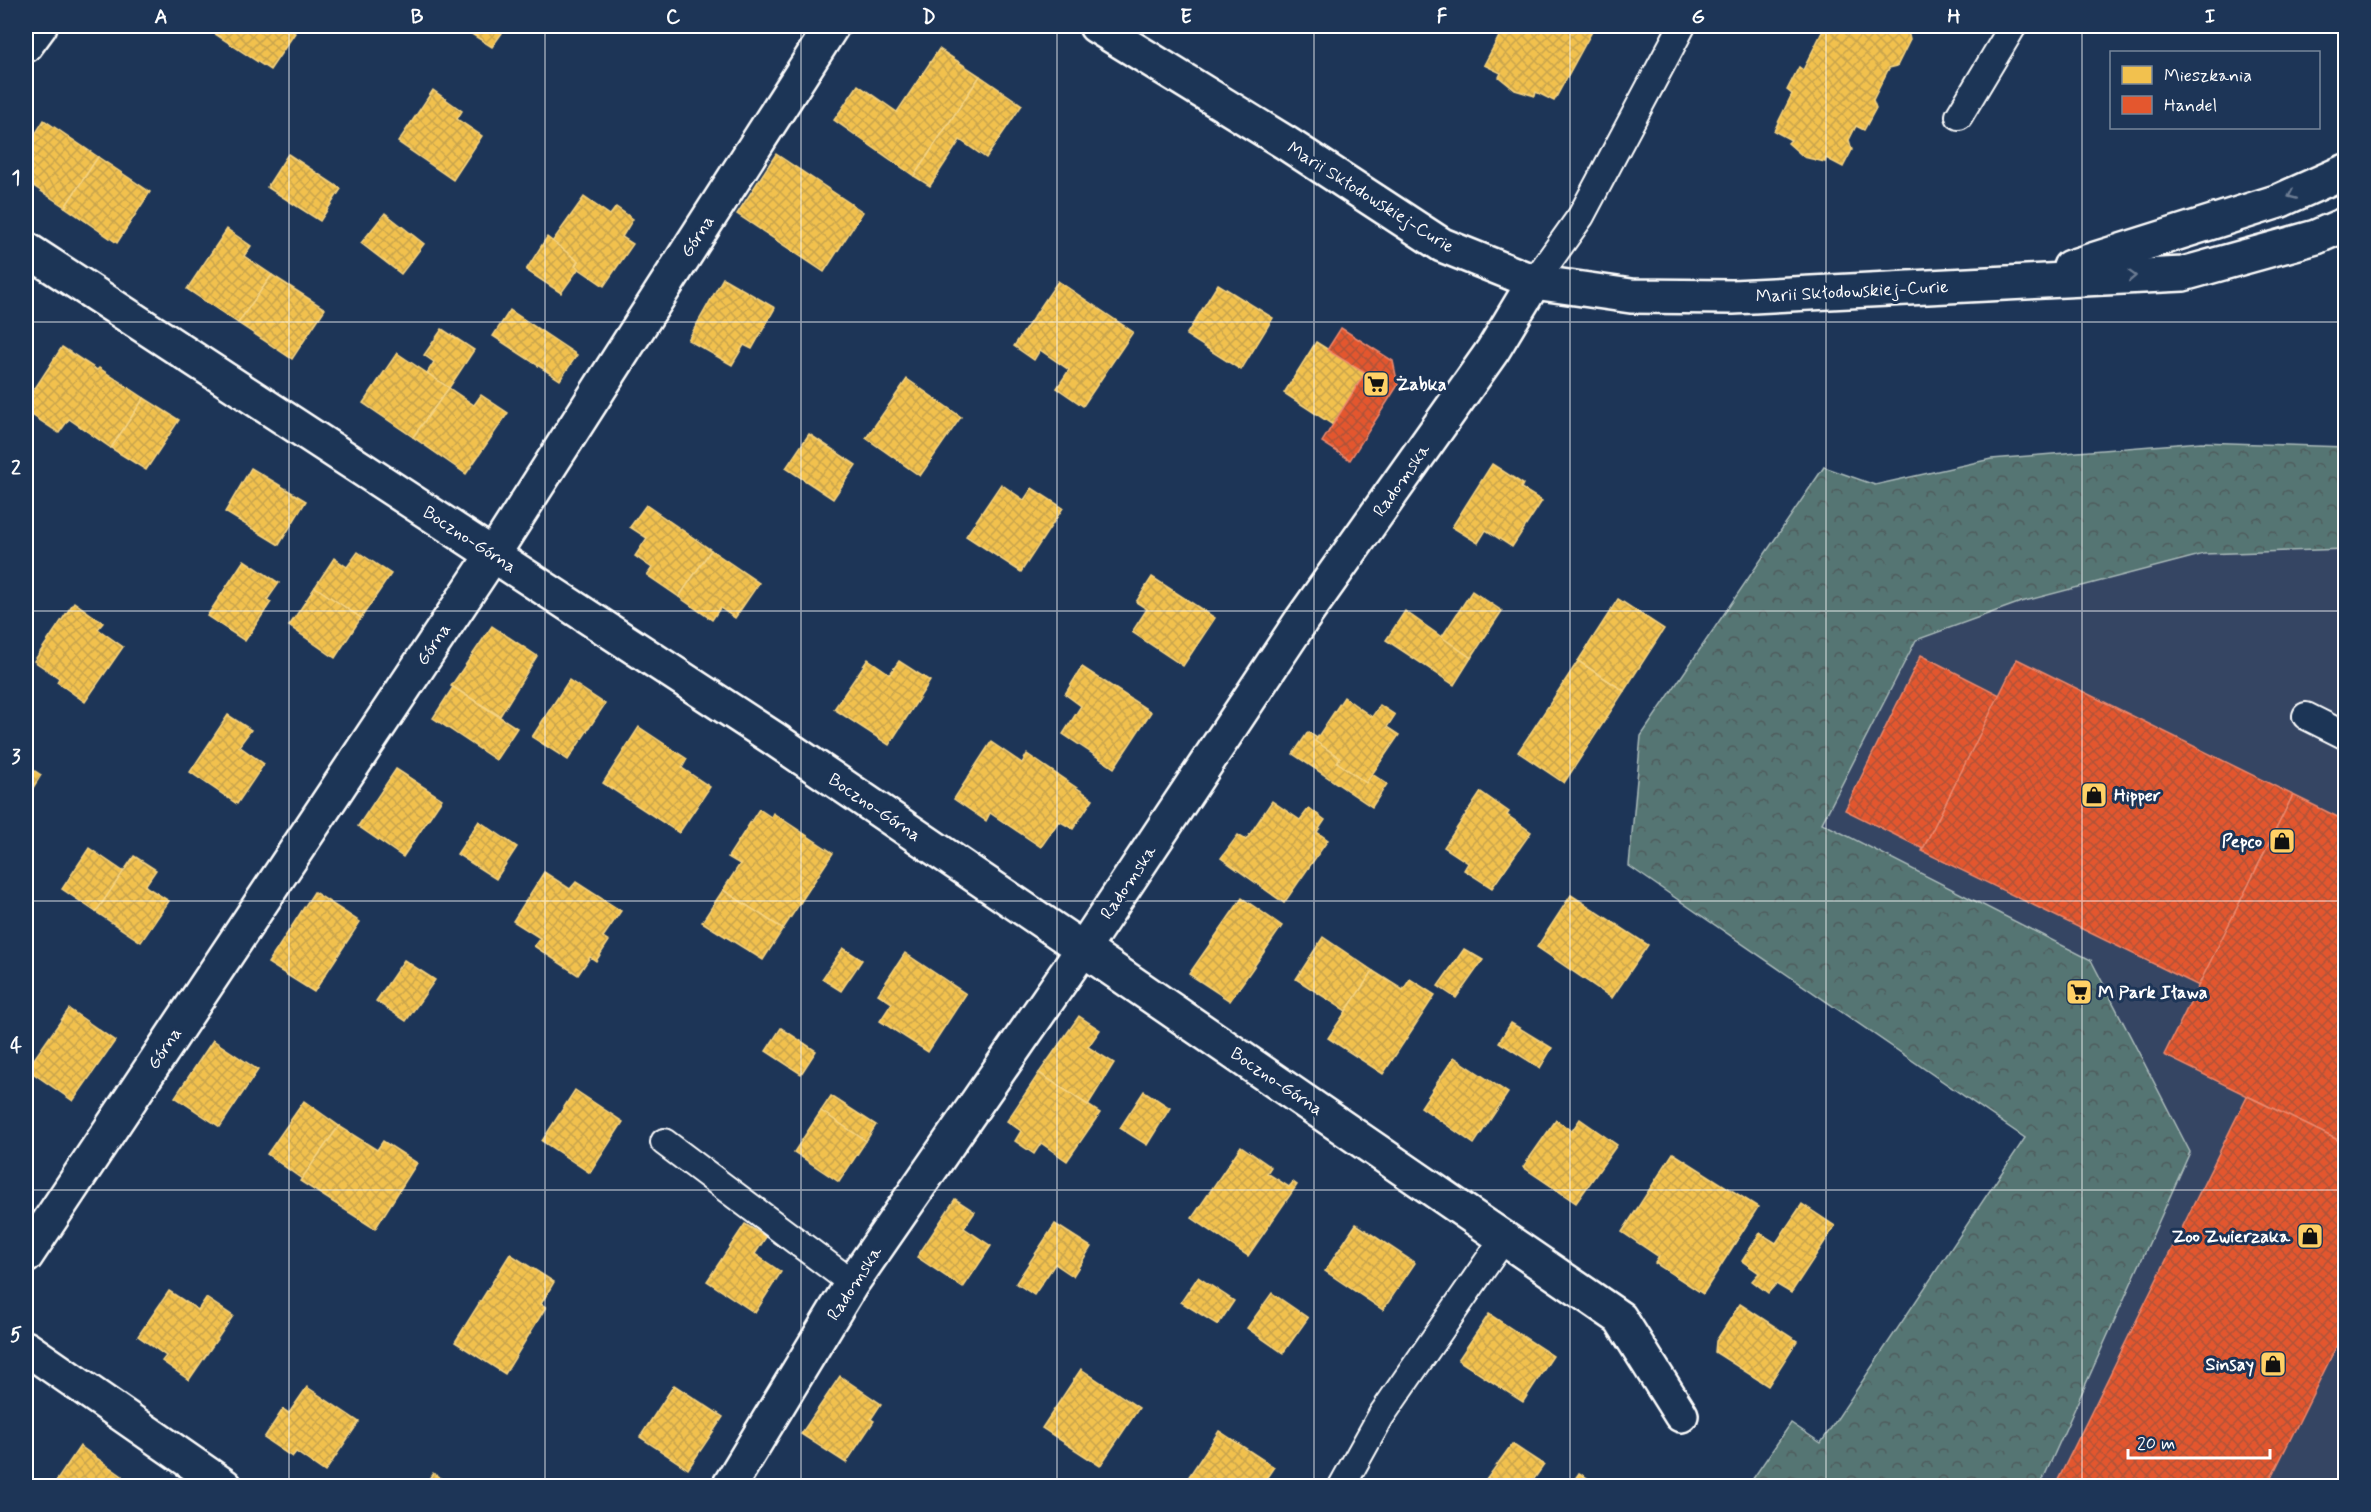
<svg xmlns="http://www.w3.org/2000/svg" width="2371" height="1512" viewBox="0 0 2371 1512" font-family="Mynerve,sans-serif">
  <defs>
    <pattern id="forest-crowns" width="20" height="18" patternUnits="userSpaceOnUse" patternTransform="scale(1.5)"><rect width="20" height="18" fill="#547473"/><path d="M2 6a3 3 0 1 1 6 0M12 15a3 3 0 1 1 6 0" fill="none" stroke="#4f5c5c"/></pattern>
    <pattern id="homes-cross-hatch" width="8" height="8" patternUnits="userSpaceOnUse" patternTransform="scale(1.5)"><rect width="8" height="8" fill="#f2c14e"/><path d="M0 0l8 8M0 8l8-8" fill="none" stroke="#c8a44e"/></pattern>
    <pattern id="shops-cross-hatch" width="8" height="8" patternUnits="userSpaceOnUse" patternTransform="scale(1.5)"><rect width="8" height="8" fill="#e4572e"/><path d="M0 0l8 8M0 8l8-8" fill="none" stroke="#af5338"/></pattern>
  </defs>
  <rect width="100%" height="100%" fill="#1d3557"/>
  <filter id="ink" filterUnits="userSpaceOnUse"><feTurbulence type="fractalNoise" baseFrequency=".0167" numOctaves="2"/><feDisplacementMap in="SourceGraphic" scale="12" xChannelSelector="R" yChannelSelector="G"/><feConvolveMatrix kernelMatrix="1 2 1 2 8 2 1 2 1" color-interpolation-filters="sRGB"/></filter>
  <g filter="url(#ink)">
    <path fill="#344464" d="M2201,442L2345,447V1486H1748L1791,1423L1821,1443L2025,1138L1629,866L1641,736L1824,467L1875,485L1991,459Z"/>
    <path fill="url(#forest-crowns)" stroke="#aabab9" stroke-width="1.5" d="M2201,442L2345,447V549L2204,554L2021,602L1916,640L1822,823L2091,960L2190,1152L2040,1486H1748L1791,1423L1821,1443L2025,1138L1629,866L1641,736L1824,467L1875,485L1991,459Z"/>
    <g fill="url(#homes-cross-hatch)" stroke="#f6d483" stroke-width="1.5">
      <path d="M203,26H283L295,33L270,70Z"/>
      <path d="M459,26H507L492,47Z"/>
      <path d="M1500,26H1595L1554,101L1536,92L1535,96L1515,90L1499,77L1501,73L1484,65L1504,27Z"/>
      <path d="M1823,26H1911L1908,31L1910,40L1897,66L1889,68L1873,100L1876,108L1864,130L1856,126L1849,140L1852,150L1843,167L1826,158L1825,162L1804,157L1788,143L1791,140L1774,131L1792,94L1787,90L1799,67L1803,70L1825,26Z"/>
      <path d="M939,49L980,76L914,176L834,120L858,85L897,112Z"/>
      <path d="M980,76L1022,105L986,158L960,140L930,186L914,176Z"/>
      <path d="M433,90L462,111L457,119L482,136L453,180L398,142Z"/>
      <path d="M44,120L98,157L65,207L26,181V149Z"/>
      <path d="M288,154L341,189L320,221L267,187Z"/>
      <path d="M776,154L863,212L824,272L737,214Z"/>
      <path d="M98,157L150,192L117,243L65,207Z"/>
      <path d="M584,197L610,215L616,207L633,219L622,237L633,244L604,286L575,266L578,261L552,242Z"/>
      <path d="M385,213L424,244L401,274L361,243Z"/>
      <path d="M227,229L251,246L244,256L272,275L238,323L187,289Z"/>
      <path d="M547,237L578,261L575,266L579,268L561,293L526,270Z"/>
      <path d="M272,275L325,309L292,359L238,323Z"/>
      <path d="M723,278L775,308L752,349L744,345L732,365L688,340Z"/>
      <path d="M1058,281L1133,332L1083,406L1057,388L1069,370L1040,350L1034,360L1014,346Z"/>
      <path d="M1218,284L1273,318L1241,370L1186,335Z"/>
      <path d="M510,310L577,355L560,380L493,336Z"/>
      <path d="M442,329L474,350L449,388L427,373L434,362L424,355Z"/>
      <path d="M1316,342L1365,373L1333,425L1284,393Z"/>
      <path d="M62,347L97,370L99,368L144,398L111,448L69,419L59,433L26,411V402Z"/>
      <path d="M397,353L449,388L413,437L363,403Z"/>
      <path d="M907,379L961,417L920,476L866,438Z"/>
      <path d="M449,388L474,405L481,395L508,413L466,474L413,437Z"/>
      <path d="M144,398L179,420L146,470L111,448Z"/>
      <path d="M809,434L856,465L833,499L786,468Z"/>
      <path d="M1492,464L1523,484L1521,488L1542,501L1512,547L1486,530L1478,543L1452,527Z"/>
      <path d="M251,468L306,501L279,545L225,512Z"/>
      <path d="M1001,484L1024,500L1032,488L1063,508L1021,572L966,536Z"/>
      <path d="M646,505L711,550L679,597L647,575L652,568L635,556L647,538L630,527Z"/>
      <path d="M711,550L759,583L735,618L720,608L712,620L679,597Z"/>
      <path d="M358,552L391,574L361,618L315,587L334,558L347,567Z"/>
      <path d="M244,560L279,583L267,600L271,602L245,641L207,616Z"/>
      <path d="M1152,577L1215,618L1183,666L1132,632L1147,609L1136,602Z"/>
      <path d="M315,587L361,618L335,658L289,626Z"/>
      <path d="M1472,591L1502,611L1471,658L1441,638Z"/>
      <path d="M1618,599L1664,629L1624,691L1578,661Z"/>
      <path d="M74,602L103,623L98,629L123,647L85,702L57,682L59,678L34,661Z"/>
      <path d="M1405,611L1471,658L1454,685L1386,640Z"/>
      <path d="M492,626L537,656L500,716L451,686Z"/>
      <path d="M868,659L890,674L899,661L930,681L889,745L834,709Z"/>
      <path d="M1578,661L1624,691L1564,783L1518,752Z"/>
      <path d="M1082,667L1151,712L1114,768L1063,734L1081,706L1065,694Z"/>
      <path d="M569,680L605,704L568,760L532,737Z"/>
      <path d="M453,687L517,728L496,760L433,718Z"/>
      <path d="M1344,697L1372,717L1380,705L1395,715L1387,727L1399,735L1366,783L1337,762L1340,758L1315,741Z"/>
      <path d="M228,715L251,730L239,746L264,764L237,804L190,772Z"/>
      <path d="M639,727L687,759L682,768L710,787L679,833L603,783Z"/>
      <path d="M1308,732L1317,738L1315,741L1340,758L1337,762L1366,783L1372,774L1387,784L1372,807L1293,754Z"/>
      <path d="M991,742L1022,763L1027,754L1093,799L1073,829L1059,821L1041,847L990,813L986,821L954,799Z"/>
      <path d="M26,765L41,775L26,799Z"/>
      <path d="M396,769L442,799L403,857L358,826Z"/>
      <path d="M1481,792L1509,812L1507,815L1531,832L1492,888L1464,870L1468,863L1444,847Z"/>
      <path d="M1272,801L1300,820L1309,808L1325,820L1317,832L1328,840L1284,903L1221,858L1238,835L1246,840Z"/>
      <path d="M759,809L771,817L773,813L833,853L783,929L723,890L740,864L728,857Z"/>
      <path d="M479,821L517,847L496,879L457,854Z"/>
      <path d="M89,848L124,872L96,912L62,889Z"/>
      <path d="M134,856L156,870L145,886L169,901L141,942L96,912Z"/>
      <path d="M544,872L570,889L576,882L621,911L603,937L609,941L596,961L590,957L578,975L534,946L540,938L513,921Z"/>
      <path d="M723,890L783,929L763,960L702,922Z"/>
      <path d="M314,892L360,922L314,992L268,963Z"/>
      <path d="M1571,895L1648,945L1612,998L1537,947Z"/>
      <path d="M1242,898L1282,926L1230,1001L1189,974Z"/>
      <path d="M1323,937L1373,971L1346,1011L1296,979Z"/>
      <path d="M843,948L862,960L841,991L822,979Z"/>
      <path d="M1464,949L1483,960L1456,998L1438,986Z"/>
      <path d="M905,953L966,994L928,1052L880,1021L892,1003L878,994Z"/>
      <path d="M404,960L435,980L406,1021L376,1001Z"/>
      <path d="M1373,971L1403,990L1410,979L1435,995L1383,1074L1328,1038Z"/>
      <path d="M69,1009L115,1041L73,1101L27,1069Z"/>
      <path d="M1079,1016L1100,1030L1088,1047L1114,1063L1088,1105L1039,1073Z"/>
      <path d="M1511,1023L1552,1048L1540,1068L1499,1042Z"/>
      <path d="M781,1028L816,1051L801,1074L766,1051Z"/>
      <path d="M213,1040L258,1070L220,1127L175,1097Z"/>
      <path d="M1454,1057L1508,1093L1474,1144L1421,1107Z"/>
      <path d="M1039,1073L1100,1113L1067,1161L1041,1143L1034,1154L1015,1141L1021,1131L1007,1121Z"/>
      <path d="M575,1090L623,1122L590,1173L542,1141Z"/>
      <path d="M1144,1091L1170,1108L1147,1145L1120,1128Z"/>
      <path d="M831,1096L876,1125L866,1141L821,1111Z"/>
      <path d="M304,1101L339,1126L302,1179L267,1154Z"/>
      <path d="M821,1111L866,1141L839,1182L794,1152Z"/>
      <path d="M1580,1119L1617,1145L1576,1203L1523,1167L1556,1120L1572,1131Z"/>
      <path d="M339,1126L377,1150L383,1141L417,1163L375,1229L300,1181Z"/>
      <path d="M1241,1146L1271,1167L1267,1173L1289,1187L1293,1182L1297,1185L1248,1256L1192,1218Z"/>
      <path d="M1673,1153L1758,1207L1703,1294L1655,1263L1659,1257L1622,1232Z"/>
      <path d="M955,1199L975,1212L964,1228L991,1246L963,1288L917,1257Z"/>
      <path d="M1802,1204L1835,1226L1791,1293L1776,1284L1768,1293L1752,1281L1759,1273L1742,1261L1760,1233L1776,1243Z"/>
      <path d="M745,1224L766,1237L755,1254L781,1272L755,1313L707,1281Z"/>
      <path d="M1055,1224L1091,1247L1073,1276L1055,1264L1034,1295L1016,1283Z"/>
      <path d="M1356,1224L1415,1263L1383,1310L1325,1271Z"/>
      <path d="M510,1254L554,1282L541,1304L546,1307L505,1374L455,1342Z"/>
      <path d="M1198,1277L1234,1301L1218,1325L1181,1302Z"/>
      <path d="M169,1291L198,1310L206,1298L233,1316L189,1380L162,1361L166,1356L138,1336Z"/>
      <path d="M1272,1293L1308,1318L1283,1353L1247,1328Z"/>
      <path d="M1740,1304L1797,1341L1768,1386L1715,1352L1716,1341Z"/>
      <path d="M1489,1314L1553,1356L1523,1402L1458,1360Z"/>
      <path d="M1081,1369L1139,1408L1100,1466L1042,1428Z"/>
      <path d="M840,1376L881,1404L871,1419L874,1421L846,1463L801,1434Z"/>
      <path d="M674,1385L723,1417L688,1469L640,1437Z"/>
      <path d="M307,1387L359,1422L325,1472L296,1452L292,1457L264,1438L283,1409L289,1413Z"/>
      <path d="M1219,1431L1274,1467L1261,1486H1189L1184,1484Z"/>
      <path d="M1512,1444L1544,1465L1529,1486H1495L1486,1480Z"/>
      <path d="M80,1446L122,1476L115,1486H53Z"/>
      <path d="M433,1473L452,1486H424Z"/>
      <path d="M1579,1473L1600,1486H1570Z"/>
    </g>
    <g fill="url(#shops-cross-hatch)" stroke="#ec896d" stroke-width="1.5">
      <path d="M1341,328L1393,361L1398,385L1350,460L1322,442L1365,373L1327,350Z"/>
      <path d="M1921,655L2000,695L1923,849L1845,810Z"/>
      <path d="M2017,659L2293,795L2199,986L1922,851Z"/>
      <path d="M2293,795L2346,821V1144L2164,1055Z"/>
      <path d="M2247,1096L2346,1144V1327L2267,1486H2055Z"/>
    </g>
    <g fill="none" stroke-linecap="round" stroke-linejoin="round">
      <defs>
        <g id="service">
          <path d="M1959,116L2013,26"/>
          <path d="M1534,282L1581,216L1682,26"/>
          <path d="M2306,716L2346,736"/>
          <path d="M664,1142L852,1283"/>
          <path d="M1342,1486L1381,1416L1504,1238"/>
        </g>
        <g id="minor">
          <path d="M26,45L40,26"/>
          <path d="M26,249L773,738L1083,949L1620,1318L1681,1415"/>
          <path d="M26,1256L494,553L832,26"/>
          <path d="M26,1348L225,1486"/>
          <path d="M729,1486L852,1283L1083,949L1301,621L1493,350L1534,282"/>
        </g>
        <g id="tertiary">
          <path d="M1096,26L1286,143L1442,245L1534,282L1631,296L1733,297L2183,274L2316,237L2346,224"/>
          <path d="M2070,267L2279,201L2346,171"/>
        </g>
      </defs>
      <use href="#service" stroke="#fff" stroke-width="30"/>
      <use href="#minor" stroke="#fff" stroke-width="38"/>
      <use href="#tertiary" stroke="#fff" stroke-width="38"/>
      <use href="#service" stroke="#1d3557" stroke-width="26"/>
      <use href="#minor" stroke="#1d3557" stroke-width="33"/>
      <use href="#tertiary" stroke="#1d3557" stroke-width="33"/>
    </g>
    <defs><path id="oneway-chevron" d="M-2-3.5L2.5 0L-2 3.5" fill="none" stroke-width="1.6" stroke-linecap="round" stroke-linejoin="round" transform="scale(1.5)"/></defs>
    <g stroke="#6c7c92">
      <use href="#oneway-chevron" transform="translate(2292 195) rotate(156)"/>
      <use href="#oneway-chevron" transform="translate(2132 276) rotate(-2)"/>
    </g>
  </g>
  <path fill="none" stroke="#fff" stroke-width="1.5" stroke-opacity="0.55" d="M289,26V1486M545,26V1486M801,26V1486M1057,26V1486M1314,26V1486M1570,26V1486M1826,26V1486M2082,26V1486M26,322H2346M26,611H2346M26,901H2346M26,1190H2346"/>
  <defs>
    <symbol id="supermarket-square" viewBox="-11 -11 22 22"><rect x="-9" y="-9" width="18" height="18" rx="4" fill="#ffd166" stroke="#1d3557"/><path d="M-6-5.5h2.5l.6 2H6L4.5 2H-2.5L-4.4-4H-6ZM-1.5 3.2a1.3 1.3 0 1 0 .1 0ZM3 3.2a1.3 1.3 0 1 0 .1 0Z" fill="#111"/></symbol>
    <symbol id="shop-square" viewBox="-11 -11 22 22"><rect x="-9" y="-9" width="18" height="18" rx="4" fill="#ffd166" stroke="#1d3557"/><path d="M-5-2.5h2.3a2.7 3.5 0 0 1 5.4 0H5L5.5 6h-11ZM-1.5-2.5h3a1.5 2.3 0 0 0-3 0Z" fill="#111"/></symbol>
  </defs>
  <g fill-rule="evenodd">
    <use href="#supermarket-square" x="1361" y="369" width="30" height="30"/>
    <use href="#shop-square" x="2079" y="780" width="30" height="30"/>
    <use href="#shop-square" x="2267" y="826" width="30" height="30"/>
    <use href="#supermarket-square" x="2064" y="977" width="30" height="30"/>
    <use href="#shop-square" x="2295" y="1221" width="30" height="30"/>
    <use href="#shop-square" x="2258" y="1349" width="30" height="30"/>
  </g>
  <g text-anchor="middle" stroke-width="6" stroke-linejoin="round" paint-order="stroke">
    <g font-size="18" fill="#fff" stroke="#1d3557">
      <text transform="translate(1371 197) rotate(32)" y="6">Marii Skłodowskiej-Curie</text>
      <text transform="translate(697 236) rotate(-57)" y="6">Górna</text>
      <text transform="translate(1852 291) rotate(-3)" y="6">Marii Skłodowskiej-Curie</text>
      <text transform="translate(1401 480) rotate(-55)" y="6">Radomska</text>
      <text transform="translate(470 539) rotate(33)" y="6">Boczno-Górna</text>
      <text transform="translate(433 644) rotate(-56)" y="6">Górna</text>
      <text transform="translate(875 807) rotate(34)" y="6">Boczno-Górna</text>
      <text transform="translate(1128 882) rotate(-56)" y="6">Radomska</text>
      <text transform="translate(164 1048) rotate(-56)" y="6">Górna</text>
      <text transform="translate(1277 1081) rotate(34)" y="6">Boczno-Górna</text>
      <text transform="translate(854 1283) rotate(-57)" y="6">Radomska</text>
    </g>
    <g font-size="18" font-weight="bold" fill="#fff" stroke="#1d3557" text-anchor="start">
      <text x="1396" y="390">Żabka</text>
      <text x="2114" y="801">Hipper</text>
      <text x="2262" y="847" text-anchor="end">Pepco</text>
      <text x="2098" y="998">M Park Iława</text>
      <text x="2290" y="1242" text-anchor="end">Zoo Zwierzaka</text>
      <text x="2254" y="1370" text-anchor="end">Sinsay</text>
    </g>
  </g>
  <rect width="2371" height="1512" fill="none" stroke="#1d3557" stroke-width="66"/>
  <rect x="2110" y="51" width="210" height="78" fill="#1d3557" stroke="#77869a" stroke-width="1.5"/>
  <rect x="2122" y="66" width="30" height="18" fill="#f2c14e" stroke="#77869a" stroke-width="1.5"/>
  <text x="2164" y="81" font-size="18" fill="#ffffff">Mieszkania</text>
  <rect x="2122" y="96" width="30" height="18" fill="#e4572e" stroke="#77869a" stroke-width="1.5"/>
  <text x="2164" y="111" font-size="18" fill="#ffffff">Handel</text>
  <path d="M2128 1449v9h142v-9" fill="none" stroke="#ffffff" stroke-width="3"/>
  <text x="2137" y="1449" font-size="18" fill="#ffffff" stroke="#1d3557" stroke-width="4.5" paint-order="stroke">20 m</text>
  <rect x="33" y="33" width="2305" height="1446" fill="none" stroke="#fff" stroke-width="2"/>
  <g font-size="20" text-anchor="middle" font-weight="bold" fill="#fff">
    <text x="161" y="23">A</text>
    <text x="417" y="23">B</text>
    <text x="673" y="23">C</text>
    <text x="929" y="23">D</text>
    <text x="1186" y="23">E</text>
    <text x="1442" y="23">F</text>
    <text x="1698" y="23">G</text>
    <text x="1954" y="23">H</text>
    <text x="2210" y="23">I</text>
    <text x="16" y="184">1</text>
    <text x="16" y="474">2</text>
    <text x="16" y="763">3</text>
    <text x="16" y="1052">4</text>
    <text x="16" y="1341">5</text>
  </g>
</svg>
